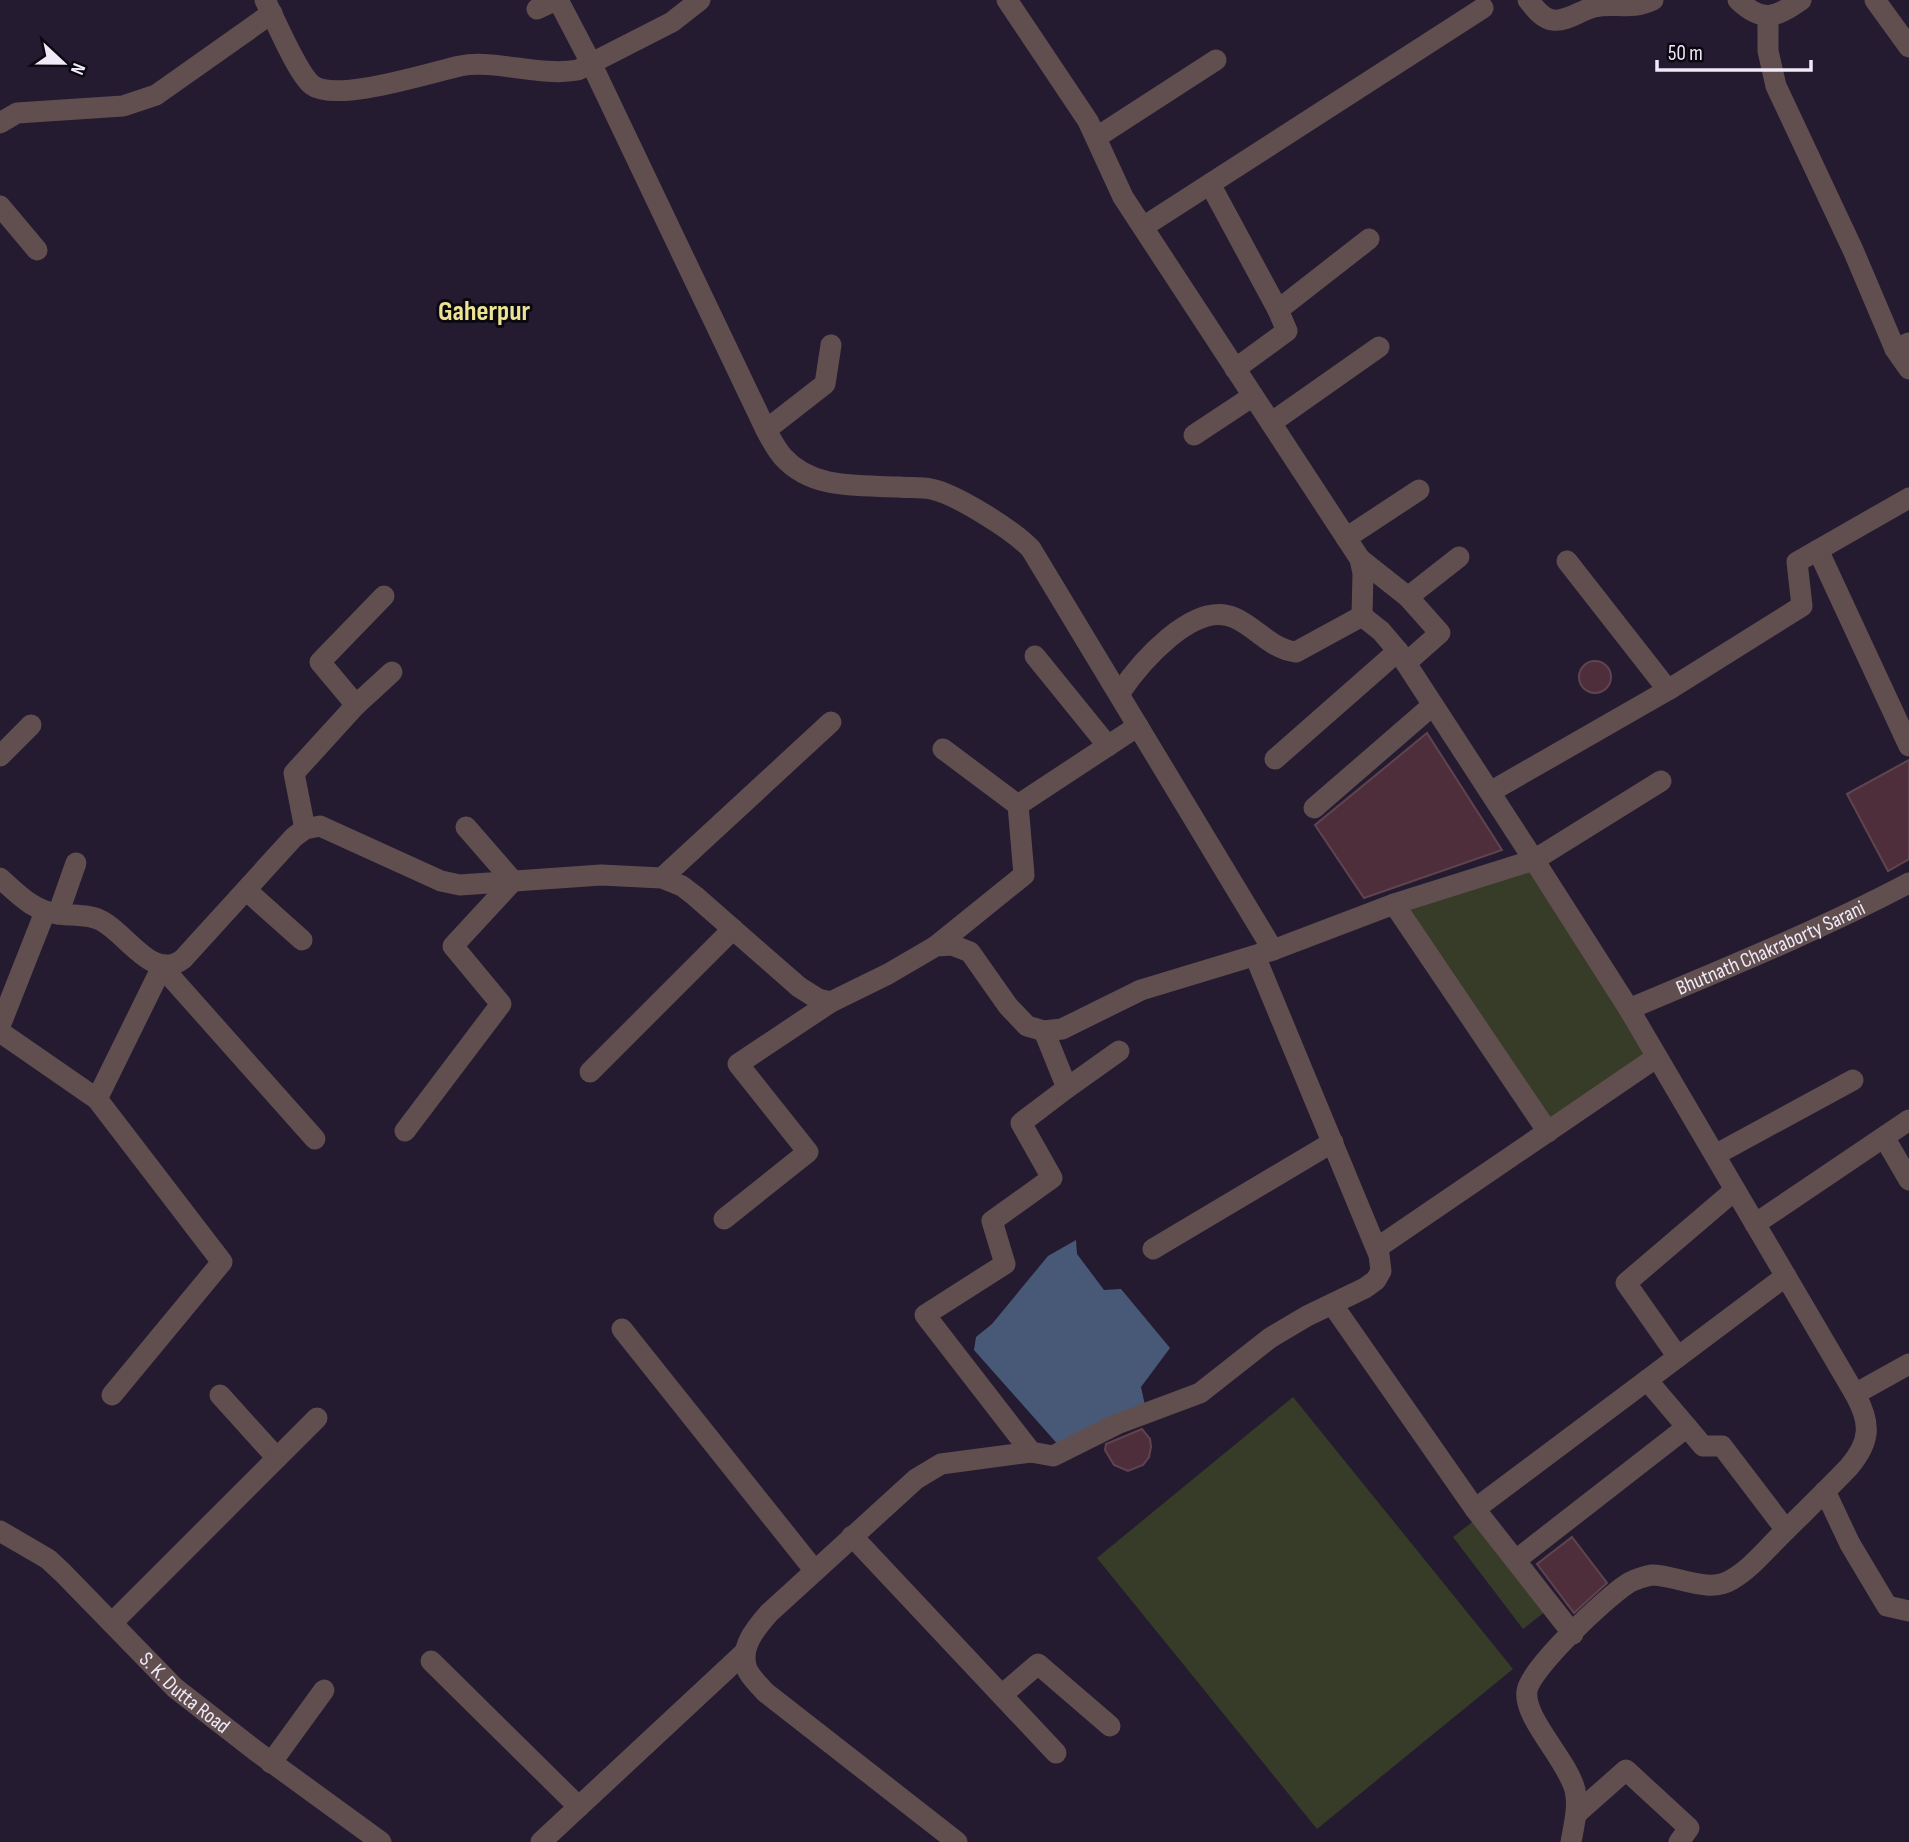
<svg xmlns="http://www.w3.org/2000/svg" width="1909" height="1842" viewBox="0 0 1909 1842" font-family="'Sofia Sans Condensed',sans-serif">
  <rect width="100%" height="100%" fill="#251b30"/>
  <g fill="#373c28">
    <path d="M1534,860L1657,1057L1548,1131L1395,904Z"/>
    <path d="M1293,1397L1513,1669L1317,1829L1097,1558Z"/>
    <path d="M1480,1516L1551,1607L1523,1629L1453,1537Z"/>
  </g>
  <path fill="#485977" d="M1076,1240L1077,1254L1104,1290L1121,1289L1170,1348L1141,1387L1146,1410L1061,1448L974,1350L976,1337L992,1324L1048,1256Z"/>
  <g fill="#4f2e3c" stroke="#5f444f" stroke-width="2">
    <circle cx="1595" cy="677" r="16"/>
    <path d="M1427,733L1502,850L1364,898L1315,825Z"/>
    <path d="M1909,760V859L1888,871L1847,794Z"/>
    <path d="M1142,1429L1150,1439L1151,1447L1149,1457L1143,1465L1128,1471L1114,1465L1105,1450L1106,1444Z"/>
    <path d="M1572,1537L1607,1583L1574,1613L1537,1564Z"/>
  </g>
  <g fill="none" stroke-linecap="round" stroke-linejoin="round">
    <g stroke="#614f50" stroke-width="21">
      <path d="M265,0C275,19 297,73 312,85C336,103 429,73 460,66C495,59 539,77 578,70L672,22L700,0"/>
      <path d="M558,0L591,63L766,430C771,439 776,449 783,457C813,490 858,485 899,487C909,488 921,487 931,489C956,494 1013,530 1031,549L1273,950"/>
      <path d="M1007,0L1088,121L1123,197L1360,559L1363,573L1362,616L1381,631L1398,651L1534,860L1661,781"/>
      <path d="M1528,0C1534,7 1542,19 1553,20C1567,22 1581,10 1594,7C1617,2 1629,11 1653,0"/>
      <path d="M1738,0C1762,23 1775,18 1801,0"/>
      <path d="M1875,0L1909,47"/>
      <path d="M537,9L556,0"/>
      <path d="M1768,17V51L1776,86L1853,250L1895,349"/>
      <path d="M0,123L17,113L123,106L156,95L272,13"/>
      <path d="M1097,137L1216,60"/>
      <path d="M1210,184L1278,310"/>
      <path d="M0,206L37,250"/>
      <path d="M1143,227L1483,8"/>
      <path d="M1909,343L1895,349L1909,369"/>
      <path d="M1235,369L1287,331L1278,310L1369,239"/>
      <path d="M1271,423L1379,347"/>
      <path d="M766,430L825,384L831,345"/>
      <path d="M1194,435L1253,396"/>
      <path d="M1346,538L1419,490"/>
      <path d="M1818,550L1909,746"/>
      <path d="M1360,559L1408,597L1440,633L1406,663"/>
      <path d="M1567,561L1668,690"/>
      <path d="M1408,597L1459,557"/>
      <path d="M1035,656L1108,746"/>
      <path d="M1119,694C1139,664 1194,599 1235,618C1257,628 1271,649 1296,652L1362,616"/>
      <path d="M356,705L392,672"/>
      <path d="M943,749L1018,805"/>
      <path d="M0,756L31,725"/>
      <path d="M1275,759L1398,651"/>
      <path d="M1490,792L1668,690L1802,606L1797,562L1909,498"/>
      <path d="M1314,808L1433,705"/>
      <path d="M305,829L294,773L356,705L320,662L384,596"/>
      <path d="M0,878C18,894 34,912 59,914C73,916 90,914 102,921C128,935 153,982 183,959L294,837L305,829L320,826L441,881L460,885L601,875L662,878L682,886L695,896L799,987L818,999L831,1002L888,974L936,946L952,945L970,952L1008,1006L1027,1026L1044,1031L1062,1029L1141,990L1273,950L1394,904L1534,860L1629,1009L1855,1394C1871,1423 1871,1441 1849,1467C1826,1491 1802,1514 1778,1538C1763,1553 1749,1570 1731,1580C1708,1594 1676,1575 1652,1575C1645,1576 1633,1580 1627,1584C1607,1597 1530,1668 1527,1691C1523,1718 1567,1759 1575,1790C1579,1806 1574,1825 1571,1842"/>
      <path d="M662,878L831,722"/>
      <path d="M246,890L302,940"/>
      <path d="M1394,904L1548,1132"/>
      <path d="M58,914L76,863"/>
      <path d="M936,946L1024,875L1018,805L1138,726"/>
      <path id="s1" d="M1629,1009C1724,969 1818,931 1909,883"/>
      <path d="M0,1026L45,912"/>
      <path d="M0,1032L97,1099L222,1262L112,1395"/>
      <path d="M590,1072L733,929"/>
      <path d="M1067,1088L1119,1051"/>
      <path d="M97,1099L162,967L315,1139"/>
      <path d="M405,1131L501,1004L453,946L513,881L466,827"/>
      <path d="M1884,1137L1909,1180"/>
      <path d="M1715,1155L1853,1080"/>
      <path d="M724,1219L808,1152L738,1064L831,1002"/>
      <path d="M1755,1224L1909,1120"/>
      <path d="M1377,1248L1657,1057"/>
      <path d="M1153,1249L1333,1142"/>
      <path d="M1332,1304L1475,1509L1573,1634"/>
      <path d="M622,1329L815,1571"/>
      <path d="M1678,1357L1626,1283L1735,1190"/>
      <path d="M1647,1380L1703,1446H1722L1786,1530"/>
      <path d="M1855,1394L1909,1364"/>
      <path d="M220,1395L277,1458"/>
      <path d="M1031,1452L925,1315L1005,1264L992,1221L1052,1178L1021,1123L1067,1088L1044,1031"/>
      <path d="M1825,1491L1850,1544L1887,1606L1909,1611"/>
      <path d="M1475,1509L1786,1276"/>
      <path id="s2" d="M0,1531L48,1559L63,1573L175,1688L256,1751L381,1842"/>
      <path d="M852,1536L1056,1753"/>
      <path d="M1516,1560L1687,1427"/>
      <path d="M112,1623L317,1418"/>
      <path d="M431,1661L579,1807"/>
      <path d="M1002,1695L1038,1664L1110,1726"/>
      <path d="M271,1763L324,1690"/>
      <path d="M1576,1814L1626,1770L1689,1828L1679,1842"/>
      <path d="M541,1842L744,1653"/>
      <path d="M957,1842L765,1692C759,1685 750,1677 747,1669C739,1647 756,1628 769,1613L916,1479L941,1464L1031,1452L1053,1456L1117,1424L1200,1393L1270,1338L1307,1316L1365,1288L1376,1280L1381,1271L1379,1255L1255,956"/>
    </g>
  </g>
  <g text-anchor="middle" stroke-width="6" stroke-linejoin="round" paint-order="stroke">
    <g font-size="21" fill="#f0e9f8" stroke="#0c0811">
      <text dy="7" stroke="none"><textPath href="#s1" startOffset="154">Bhutnath Chakraborty Sarani</textPath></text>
      <text dy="7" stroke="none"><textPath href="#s2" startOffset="247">S. K. Dutta Road</textPath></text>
    </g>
    <g font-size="28" font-weight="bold" fill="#ece494" stroke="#0c0811">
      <text x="484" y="320">Gaherpur</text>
    </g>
  </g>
  <g transform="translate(63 63) rotate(112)" stroke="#0c0811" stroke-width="5" paint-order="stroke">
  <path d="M0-5L12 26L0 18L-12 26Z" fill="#f0e9f8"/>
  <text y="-10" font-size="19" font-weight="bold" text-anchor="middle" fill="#f0e9f8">N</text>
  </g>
  <path d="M1657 60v10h154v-10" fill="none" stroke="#f0e9f8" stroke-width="3.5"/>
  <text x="1668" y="60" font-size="21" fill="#f0e9f8" stroke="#0c0811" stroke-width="5" paint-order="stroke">50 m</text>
</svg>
